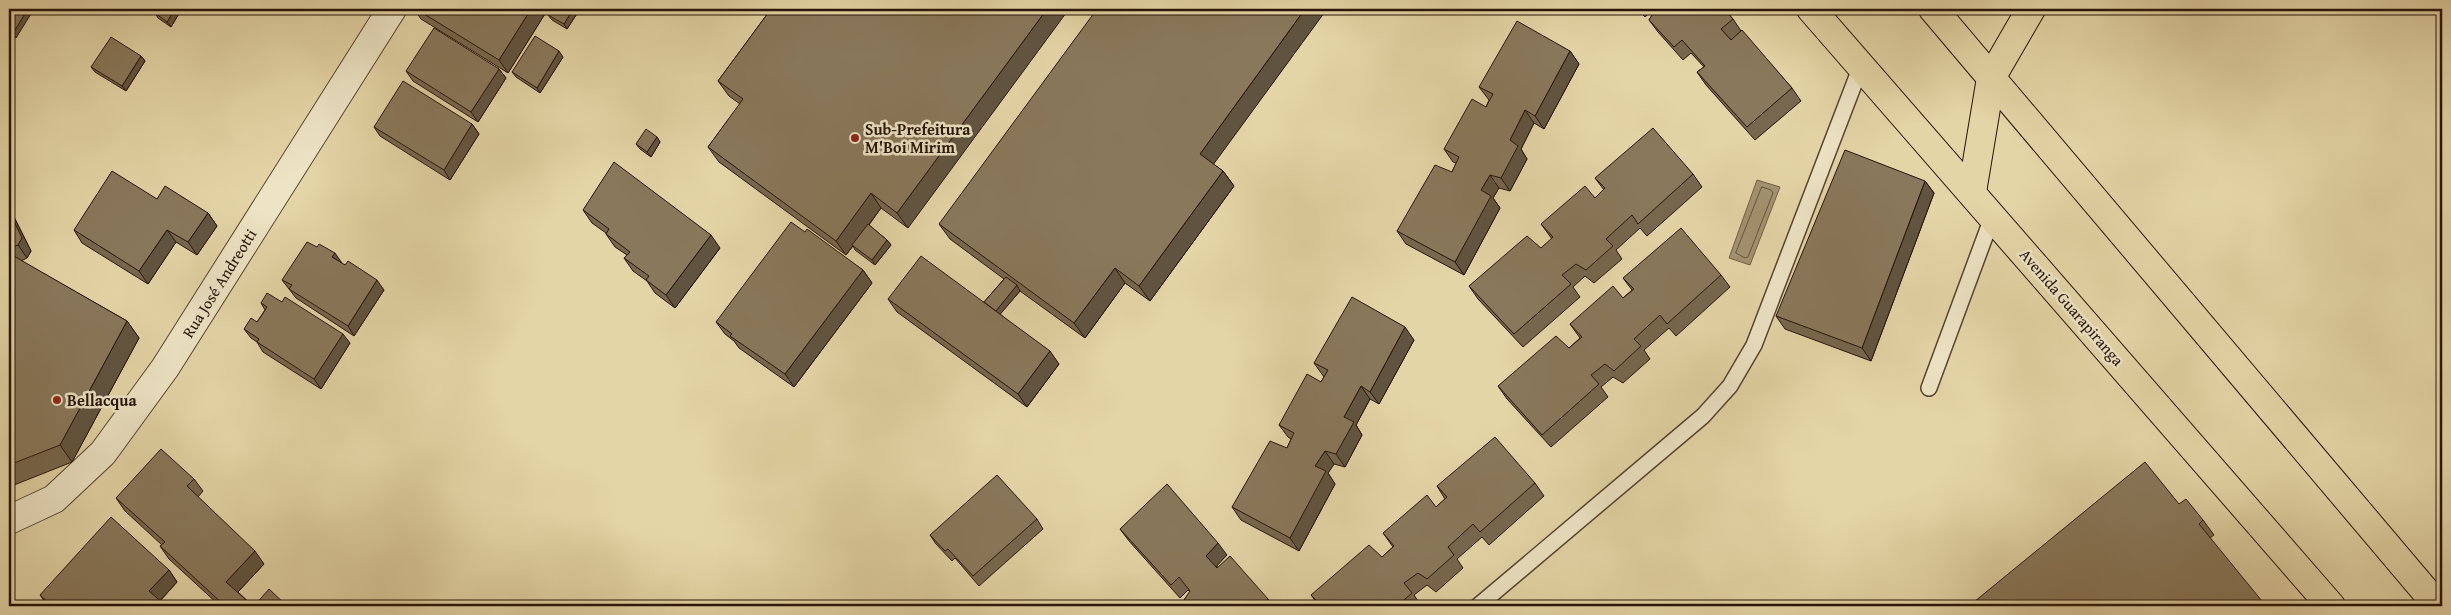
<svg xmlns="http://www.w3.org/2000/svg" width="2451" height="615" viewBox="0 0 2451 615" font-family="'Gentium Book Plus',serif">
  <rect width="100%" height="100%" fill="#e4d5a6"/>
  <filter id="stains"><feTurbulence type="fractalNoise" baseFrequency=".004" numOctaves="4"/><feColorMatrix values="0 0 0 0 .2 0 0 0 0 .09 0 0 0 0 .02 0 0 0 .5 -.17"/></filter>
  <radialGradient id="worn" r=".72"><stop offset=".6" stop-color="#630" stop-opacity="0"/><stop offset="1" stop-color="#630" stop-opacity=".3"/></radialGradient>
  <path fill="#a39371" stroke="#716047" d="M1757,180L1780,187L1750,265L1729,258Z"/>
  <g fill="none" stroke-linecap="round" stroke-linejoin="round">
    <path stroke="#64543d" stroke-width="1" d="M1762,187L1771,190L1773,193L1748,257L1745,258L1736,253Z"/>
    <defs>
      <g id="lane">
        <path d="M1929,388L1993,215"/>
        <path d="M1478,606L1703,416L1730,386L1754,345L1861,66"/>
      </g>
      <path id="street" d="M9,520L54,499L103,453L165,368L392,9"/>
      <g id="primary">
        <path d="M1811,9L2331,606"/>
        <path d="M1933,9L2438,606"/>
        <path d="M1972,192L1991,78L2031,9"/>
      </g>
    </defs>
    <use href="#lane" stroke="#564430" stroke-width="18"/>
    <use href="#street" stroke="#564430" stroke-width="30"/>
    <use href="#primary" stroke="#261409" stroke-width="30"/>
    <use href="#lane" stroke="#ede4c5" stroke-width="15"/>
    <use href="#street" stroke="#ede4c5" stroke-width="28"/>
    <use href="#primary" stroke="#e4d5a6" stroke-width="28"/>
  </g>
  <g fill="#76674e" stroke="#261409">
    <path d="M9,9L16,38L9,33Z"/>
    <path d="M158,9H180L181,10L171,27L158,18L155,13Z"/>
    <path d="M414,9H548L508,73L421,19Z"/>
    <path d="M580,9L567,29L552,20L548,15Z"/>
    <path d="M771,9L908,228L881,208L869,225L887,240L891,245L875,265L855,250L853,246L846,255L719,162L708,147L740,104L729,96L718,81Z"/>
    <path d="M1637,9H1724L1733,19L1741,31L1792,88L1801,101L1755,140L1706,85L1697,72L1704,67L1691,53L1683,60L1658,32L1649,20L1655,11L1654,9L1645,17Z"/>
    <path d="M1570,51L1579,64L1544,129L1534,123L1521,149L1527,159L1510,191L1499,188L1493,198L1500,208L1464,275L1406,244L1397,231L1452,172L1456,163L1453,162L1444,149L1486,107L1489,100L1479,87Z"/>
    <path d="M141,56L145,61L126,91L95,72L91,67Z"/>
    <path d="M563,57L540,93L516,77L512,72Z"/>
    <path d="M499,69L506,78L478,122L413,81L406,71Z"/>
    <path d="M472,124L479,134L450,180L380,136L374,127Z"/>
    <path d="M657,137L660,142L651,157L640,149L636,144Z"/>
    <path d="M1213,164L1223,171L1234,186L1150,301L1125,283L1085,338L1020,291L1000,314L1059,364L1027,407L897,312L888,299L984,302L1004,279L950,239L939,224Z"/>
    <path d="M1693,174L1702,187L1647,236L1640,228L1616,250L1622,259L1594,283L1585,276L1573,287L1580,297L1523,347L1478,299L1469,286L1541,248L1552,239L1541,224L1595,198L1604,190L1595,178Z"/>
    <path d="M1925,181L1934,193L1871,361L1785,329L1776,316Z"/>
    <path d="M157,199L208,213L217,226L197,255L176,242L148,284L82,243L74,230Z"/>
    <path d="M9,207L31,251L27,258L21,261L127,321L139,338L72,462L9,487Z"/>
    <path d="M583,210L720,248L675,308L655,293L647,281L633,271L624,258L627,255L615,247L606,234V233L592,223Z"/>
    <path d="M805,232L863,270L872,283L794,387L739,348L734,341L725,334L716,322Z"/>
    <path d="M341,263L384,290L354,336L296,298L282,280Z"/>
    <path d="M1721,275L1730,287L1676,336L1669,328L1644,350L1650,359L1623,383L1613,377L1601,387L1608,397L1551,447L1507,399L1498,386L1569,348L1580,338L1570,324L1623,298L1632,290L1623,278Z"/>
    <path d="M282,302L350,343L321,389L263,352L257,342L251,338L244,329L257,322L265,310L261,303Z"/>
    <path d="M1414,340L1379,404L1370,399L1356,425L1362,435L1345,467L1334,464L1328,473L1335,484L1299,551L1241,520L1232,507L1287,448L1291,439L1288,437L1279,425L1321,382L1324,377L1314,363Z"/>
    <path d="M194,479L203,491L198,497L264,564L238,592L253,606H220L169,559L160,546L162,545L125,511L116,498Z"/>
    <path d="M1535,483L1544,496L1489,545L1482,537L1457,559L1463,568L1436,592L1427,585L1414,595L1421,606H1319L1311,595L1382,557L1393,547L1383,533L1436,507L1445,499L1437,486Z"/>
    <path d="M2179,504L2203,520L2214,535L2210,538Z"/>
    <path d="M1037,519L1043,529L979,586L955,558L952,561L936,544L930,535Z"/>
    <path d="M1120,529L1227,555L1216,566L1268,599L1273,606H1188L1184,600L1190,592L1188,590L1180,598L1129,541Z"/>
    <path d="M169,570L177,582L160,601L166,606H48L40,595Z"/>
  </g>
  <g fill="#605440" stroke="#261409">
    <path d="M28,9H34L16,38L13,33Z"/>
    <path d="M175,9H180L181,10L171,27L167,22Z"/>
    <path d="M531,9H548L508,73L499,60Z"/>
    <path d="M573,9H580L567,29L564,24Z"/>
    <path d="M1047,9H1069L908,228L897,213Z"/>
    <path d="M1305,9H1327L1210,169L1200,154Z"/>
    <path d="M559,51L563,57L540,93L537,88Z"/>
    <path d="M1570,51L1579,64L1544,129L1535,116Z"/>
    <path d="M141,56L145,61L126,91L122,86Z"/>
    <path d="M499,69L506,78L478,122L471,112Z"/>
    <path d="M1525,110L1534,123L1521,149L1527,159L1510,191L1501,178L1510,140Z"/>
    <path d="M472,124L479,134L450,180L444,170Z"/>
    <path d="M657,137L660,142L651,157L647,152Z"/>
    <path d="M1223,171L1234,186L1150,301L1139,286Z"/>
    <path d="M1490,175L1499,188L1493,198L1500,208L1464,275L1455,262L1481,190Z"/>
    <path d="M1925,181L1934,193L1871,361L1862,348Z"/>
    <path d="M871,193L881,208L846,255L836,241Z"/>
    <path d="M9,207L31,251L27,258L18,245L9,211Z"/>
    <path d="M208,213L217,226L197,255L188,242Z"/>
    <path d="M167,230L176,242L148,284L139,271Z"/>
    <path d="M711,235L720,248L675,308L666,295Z"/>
    <path d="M887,240L891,245L875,265L872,260Z"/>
    <path d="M335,253L342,263L332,257Z"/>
    <path d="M1115,268L1125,283L1085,338L1074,323Z"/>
    <path d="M863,270L872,283L794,387L785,374Z"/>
    <path d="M377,280L384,290L354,336L348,326Z"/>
    <path d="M1017,285L1020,291L997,318L994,313Z"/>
    <path d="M127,321L139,338L72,462L60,445Z"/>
    <path d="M1405,327L1414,340L1379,404L1370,392Z"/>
    <path d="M343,334L350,343L321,389L314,379Z"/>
    <path d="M1050,351L1059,364L1027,407L1018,394Z"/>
    <path d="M1361,386L1370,399L1356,425L1362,435L1345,467L1336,454L1344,417Z"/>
    <path d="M1325,451L1334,464L1328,473L1335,484L1299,551L1290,538L1315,466Z"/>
    <path d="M1218,543L1227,555L1215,568L1206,556Z"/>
    <path d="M255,551L264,564L235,595L226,582Z"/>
    <path d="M169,570L177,582L158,603L149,591Z"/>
  </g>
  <g fill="#89785b" stroke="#261409">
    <path d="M9,9H28L13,33L9,30Z"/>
    <path d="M158,9H175L167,22L155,13Z"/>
    <path d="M416,9H531L499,60Z"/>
    <path d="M552,9H573L564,24L548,15Z"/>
    <path d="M771,9H1047L897,213L871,193L836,241L708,147L743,99L718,81Z"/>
    <path d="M1097,9H1305L1200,154L1223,171L1139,286L1115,268L1074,323L939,224Z"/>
    <path d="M1654,9H1724L1733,19L1721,29L1731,40L1742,30L1792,88L1747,127L1697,72L1705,66L1682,40L1674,47L1649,20L1655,10Z"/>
    <path d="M1517,21L1570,51L1535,116L1525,110L1510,140L1518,146L1501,178L1490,175L1481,190L1491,196L1455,262L1397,231L1435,165L1452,172L1459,157L1444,149L1472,99L1486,107L1493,94L1479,87Z"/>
    <path d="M434,28L499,69L471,112L406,71Z"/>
    <path d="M535,36L559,51L537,88L512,72Z"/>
    <path d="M111,37L141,56L122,86L91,67Z"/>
    <path d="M403,81L472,124L444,170L374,127Z"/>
    <path d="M1653,128L1693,174L1638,224L1632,215L1606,239L1613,246L1586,270L1576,264L1562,275L1571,284L1514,334L1469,286L1527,236L1541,248L1553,237L1541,224L1585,186L1595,198L1605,188L1595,178Z"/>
    <path d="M646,129L657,137L647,152L636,144Z"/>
    <path d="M1845,150L1925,181L1862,348L1776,316Z"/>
    <path d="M614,162L711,235L666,295L646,280L649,276L624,258L630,252L606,234L609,229L583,210Z"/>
    <path d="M112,171L157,199L165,186L208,213L188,242L167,230L139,271L74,230Z"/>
    <path d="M9,211L22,238L18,245L9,249Z"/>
    <path d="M791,222L805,232L807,229L863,270L785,374L730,336L732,334L716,322Z"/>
    <path d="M868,224L887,240L872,260L852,245Z"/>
    <path d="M1681,228L1721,275L1667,324L1660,315L1634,339L1641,346L1614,371L1605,364L1591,375L1599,384L1542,435L1498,386L1556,336L1569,348L1582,337L1570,324L1613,286L1623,298L1634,289L1623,278Z"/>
    <path d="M307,242L317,247L319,244L335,253L332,257L345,265L348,261L377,280L348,326L289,289L292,285L282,280Z"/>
    <path d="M12,255L127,321L60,445L9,465V256Z"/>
    <path d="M921,256L1050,351L1018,394L888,299Z"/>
    <path d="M1006,277L1017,285L996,311L984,302Z"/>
    <path d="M267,293L282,302L285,297L343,334L314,379L257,342L259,339L244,329L251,318L257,322L262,315L267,307L261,303Z"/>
    <path d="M1352,297L1405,327L1370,392L1361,386L1344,417L1354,422L1336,454L1325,451L1315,466L1326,471L1290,538L1232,507L1270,441L1287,448L1294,433L1279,425L1307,374L1321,382L1328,370L1314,363Z"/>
    <path d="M1495,437L1535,483L1480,532L1473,524L1448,547L1454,555L1427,579L1418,573L1404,583L1412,593L1397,606H1322L1311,595L1369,545L1382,557L1394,546L1383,533L1427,495L1436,507L1447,497L1437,486Z"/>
    <path d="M161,449L194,479L187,486L255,551L226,582L253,606H225L160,546L165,542L116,498Z"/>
    <path d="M2145,462L2179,504L2186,499L2203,520L2199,524L2266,606H1969Z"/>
    <path d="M997,475L1037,519L973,576L948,549L945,551L930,535Z"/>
    <path d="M1167,484L1218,543L1206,556L1217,568L1230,556L1268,599L1260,606H1189L1184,600L1190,591L1179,577L1171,585L1120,529Z"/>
    <path d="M111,517L169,570L149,591L166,606H52L40,595Z"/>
    <path d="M269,589L287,606H254Z"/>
  </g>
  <g fill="#8f2418" stroke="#ede4c5" stroke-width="2">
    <circle cx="855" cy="138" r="5"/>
    <circle cx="57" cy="400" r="5"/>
  </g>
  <g text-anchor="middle" stroke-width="5" stroke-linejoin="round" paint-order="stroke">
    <g font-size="16" font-weight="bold" fill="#261409" stroke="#ede4c5" text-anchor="start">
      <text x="865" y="135">Sub-Prefeitura<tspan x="865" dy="18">M'Boi Mirim</tspan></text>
      <text x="67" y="406">Bellacqua</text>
    </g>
    <g font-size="16" fill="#261409" stroke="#ede4c5">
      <text transform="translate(219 283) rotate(-58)" y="6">Rua José Andreotti</text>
      <text transform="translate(2072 307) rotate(49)" y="6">Avenida Guarapiranga</text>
    </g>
  </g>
  <rect width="2451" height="615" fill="none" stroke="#e4d5a6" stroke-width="30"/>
  <rect x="10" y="10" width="2431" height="595" fill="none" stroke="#261409" stroke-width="2.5"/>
  <rect x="15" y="15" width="2421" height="585" fill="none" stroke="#261409"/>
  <rect width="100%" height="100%" filter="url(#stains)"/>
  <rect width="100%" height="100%" fill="url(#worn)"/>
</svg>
